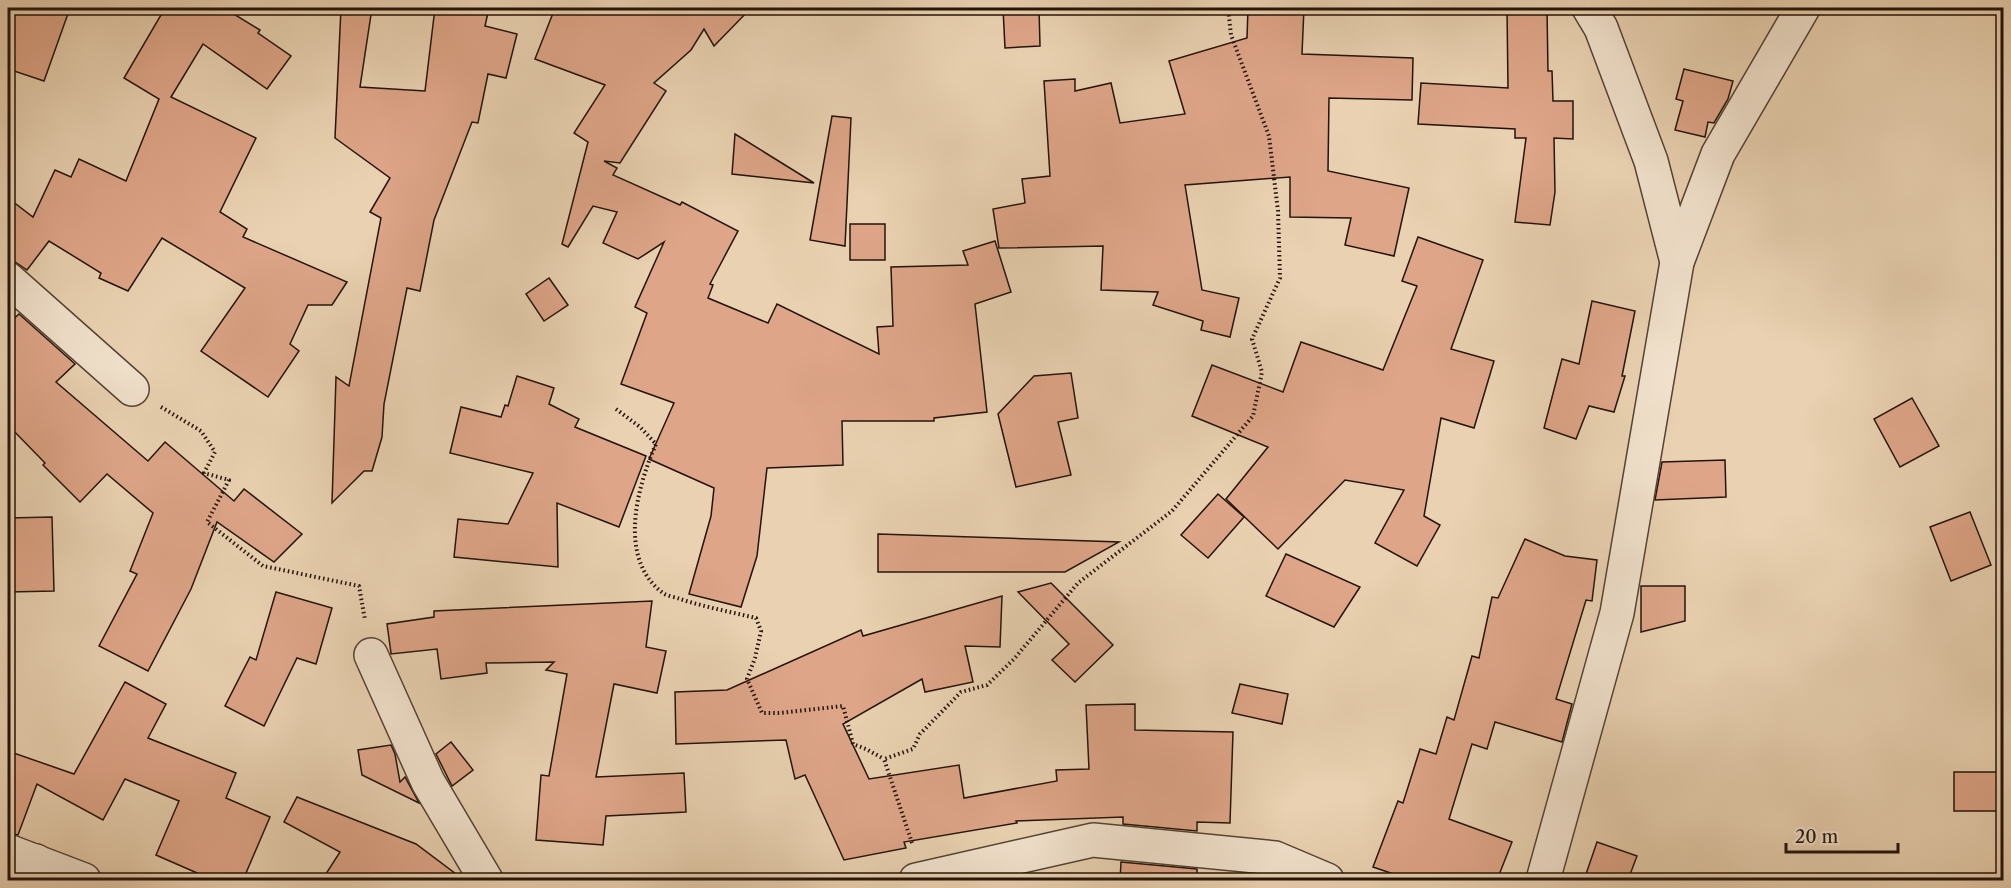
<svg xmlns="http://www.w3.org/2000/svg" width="2011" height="888" viewBox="0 0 2011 888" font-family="'Libre Caslon Text',serif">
  <rect width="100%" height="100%" fill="#e9d1b1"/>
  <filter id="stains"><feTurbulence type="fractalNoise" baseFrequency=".00333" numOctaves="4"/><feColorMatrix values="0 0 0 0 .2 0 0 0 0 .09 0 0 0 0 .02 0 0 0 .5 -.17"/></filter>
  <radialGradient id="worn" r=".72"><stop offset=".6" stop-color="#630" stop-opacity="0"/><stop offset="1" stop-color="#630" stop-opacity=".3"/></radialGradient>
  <g fill="#dea588" stroke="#23140a" stroke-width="1.5">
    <path d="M8,8H70L44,81L8,69Z"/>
    <path d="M165,8H224L260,30L258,33L291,56L267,89L203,44L171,97L256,138L220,212L247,229L243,237L347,282L332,305H308L290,344L299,351L268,397L201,351L245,288L162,238L128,291L99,278L101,273L49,241L27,270L8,257V198L33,217L55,170L71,177L79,159L126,181L159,99L124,78Z"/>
    <path d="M341,8H372L360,87L425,91L435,8H489L485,26L517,34L506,78L488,74L478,123L472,122L434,220L420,291L407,288L384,404L382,437L372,471H364L332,503L336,377L349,386L381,218L370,212L390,178L335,138Z"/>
    <path d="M555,8H751L714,46L704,29L691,50L654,83L666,91L620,163L604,161L617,168L613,175L680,205L682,202L738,231L710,284L713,285L708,298L768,323L777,304L879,354L877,327L893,326L891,267L968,265L963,251L995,241L1011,292L975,304L987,412L934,418V421H842L843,465L767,468L757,556L741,607L689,594L711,516L714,488L649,459L674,403L621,384L647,313L635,307L664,242L638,259L603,243L617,212L593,206L568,247L562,244L588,142L574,133L605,85L535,59Z"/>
    <path d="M1003,8H1039L1040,46L1005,48Z"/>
    <path d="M1248,8H1304L1302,54L1413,58L1412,100L1329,98L1328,171L1409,188L1394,256L1345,245L1351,218L1290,217V177L1185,185L1202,290L1239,298L1230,337L1201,330L1203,321L1153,305L1158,292L1101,290L1103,246L999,248L993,209L1025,203L1022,179L1050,176L1044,81L1075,79V91L1111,83L1120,123L1185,114L1169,61L1247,38Z"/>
    <path d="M1507,8H1547L1548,71H1552L1553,101H1573V139L1554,138L1555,192L1550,225L1515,222L1526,138H1515V129L1418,124L1421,83L1508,88Z"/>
    <path d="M1684,69L1733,81L1728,99L1714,123L1708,122L1705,137L1675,130L1683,101L1676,99Z"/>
    <path d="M832,116L851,118L845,246L810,240Z"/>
    <path d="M735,134L814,183L732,174Z"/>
    <rect x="850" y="224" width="35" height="36"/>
    <path d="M1418,237L1483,260L1451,349L1494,361L1474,428L1441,418L1424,516L1440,525L1417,566L1375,543L1404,490L1345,480L1278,549L1226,499L1268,447L1192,416L1212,365L1283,392L1301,342L1383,370L1417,286L1402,281Z"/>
    <path d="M549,278L568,305L544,321L526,294Z"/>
    <path d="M1592,301L1635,311L1622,376H1625L1614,412L1589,406L1576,439L1544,428L1562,359L1579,364Z"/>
    <path d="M19,314L75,364L56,382L148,461L165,442L234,501L244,489L302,534L274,562L217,522L191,589L148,671L99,646L137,574L130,571L153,513L107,474L80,502L43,465L45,463L8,425V324Z"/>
    <path d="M1071,373L1078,418L1058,422L1071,475L1016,487L998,414L1034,376Z"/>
    <path d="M517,376L554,388L549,404L579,419L575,427L646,456L619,527L557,503L558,567L454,557L458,519L508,524L533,473L450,453L461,407L501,417L505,405L508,406Z"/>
    <path d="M1912,398L1939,446L1900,467L1874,419Z"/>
    <path d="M1725,460L1726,497L1655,500L1662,462Z"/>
    <path d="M1218,494L1244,517L1208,558L1181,535Z"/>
    <path d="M1970,512L1991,565L1951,581L1930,527Z"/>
    <path d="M52,517L54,591L8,592V518Z"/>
    <path d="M878,534L1004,538L1119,542L1065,572H878Z"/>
    <path d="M1525,539L1565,556L1597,560L1592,601L1586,600L1556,699L1572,704L1562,742L1495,722L1487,749L1472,744L1449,819L1512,842L1497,880H1411L1373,867L1398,801L1403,803L1420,749L1436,754L1447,717L1454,720L1472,656L1479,658L1492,597L1498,598Z"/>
    <path d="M1286,554L1360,587L1334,627L1266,596Z"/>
    <path d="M1051,583L1113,645L1075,682L1052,660L1069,644L1018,592Z"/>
    <path d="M1641,586H1685V621L1641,632Z"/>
    <path d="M276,592L332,608L316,664L297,658L264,726L225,706L250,657L256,660Z"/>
    <path d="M1002,596L1000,647L965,646L973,682L925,692L922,679L843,724L869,779L959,765L964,798L1057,781L1056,770L1089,769L1086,705L1135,704V730L1233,732L1230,823L1197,822V831L1123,824V817L1016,821L1017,823L904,842L906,848L844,860L805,775L795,779L786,740L676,744L675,692L727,690L861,630L863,636Z"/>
    <path d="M652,601L646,647L666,651L657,693L614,684L596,777L684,773L686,812L606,816L603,845L536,840L541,775L549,776L567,674L546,670L554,662L486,663L487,673L441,679L437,649L391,654V653L387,624L434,617V611Z"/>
    <path d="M125,682L166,704L148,738L236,773L226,798L270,817L243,880H213L156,855L179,801L125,779L103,820L37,784L18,835L8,833V751L74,774Z"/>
    <path d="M1240,684L1288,694L1282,724L1232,713Z"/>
    <path d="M451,742L473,770L452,786L436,754Z"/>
    <path d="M391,745L395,754L400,782L405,777L419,803L362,775L358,750Z"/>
    <rect x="1954" y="772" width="50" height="39"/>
    <path d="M297,797L416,844L464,880H322L340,852L284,822Z"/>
    <path d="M1597,842L1637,856L1628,880H1584Z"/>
    <path d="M1121,862L1197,869V880H1120Z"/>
  </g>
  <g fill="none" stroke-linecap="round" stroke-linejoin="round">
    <defs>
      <g id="minor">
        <path d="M1589,8L1601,28L1651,161L1677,262"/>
        <path d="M8,279L132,389"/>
        <path d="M371,655L428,782L486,880"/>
        <path d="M28,880L36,861"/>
        <path d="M1543,880L1617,613L1677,262L1718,154L1803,8"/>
      </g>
      <g id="tertiary">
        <path d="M8,851L84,880"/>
        <path d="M916,880L1093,840L1275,858L1327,880"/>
      </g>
    </defs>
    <use href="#minor" stroke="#544334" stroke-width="36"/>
    <use href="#tertiary" stroke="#544334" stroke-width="36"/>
    <g stroke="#23140a" stroke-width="4" stroke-dasharray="1.5 3" stroke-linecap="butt">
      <path d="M161,407L201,431L215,452L204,473L229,480L207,522L263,566L359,586L365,620"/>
      <path d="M616,409L640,427L656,444C637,487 617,559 663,593C667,596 675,597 680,599C705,607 731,612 756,618L761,631L755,658L747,679L762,713H780L843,706L853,744L866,749L884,759"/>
      <path d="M912,843L884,759L913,749L920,734L961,692L987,685L1014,659L1078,583L1172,511L1253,416L1262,372L1252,339L1280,278L1278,211L1269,136L1231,35L1228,8"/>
    </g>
    <use href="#minor" stroke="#f1e1cc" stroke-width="33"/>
    <use href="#tertiary" stroke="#f1e1cc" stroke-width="33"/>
  </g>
  <rect width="2011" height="888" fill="none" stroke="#e9d1b1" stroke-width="30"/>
  <rect x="9" y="9" width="1993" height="870" fill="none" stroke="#23140a" stroke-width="3"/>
  <rect x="15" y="15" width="1981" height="858" fill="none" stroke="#23140a" stroke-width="1.5"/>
  <path d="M1786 843v9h112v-9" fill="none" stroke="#23140a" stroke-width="3"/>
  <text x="1795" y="843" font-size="18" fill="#23140a" stroke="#f1e1cc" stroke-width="4.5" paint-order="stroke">20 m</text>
  <rect width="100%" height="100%" filter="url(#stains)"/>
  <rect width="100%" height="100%" fill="url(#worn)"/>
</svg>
